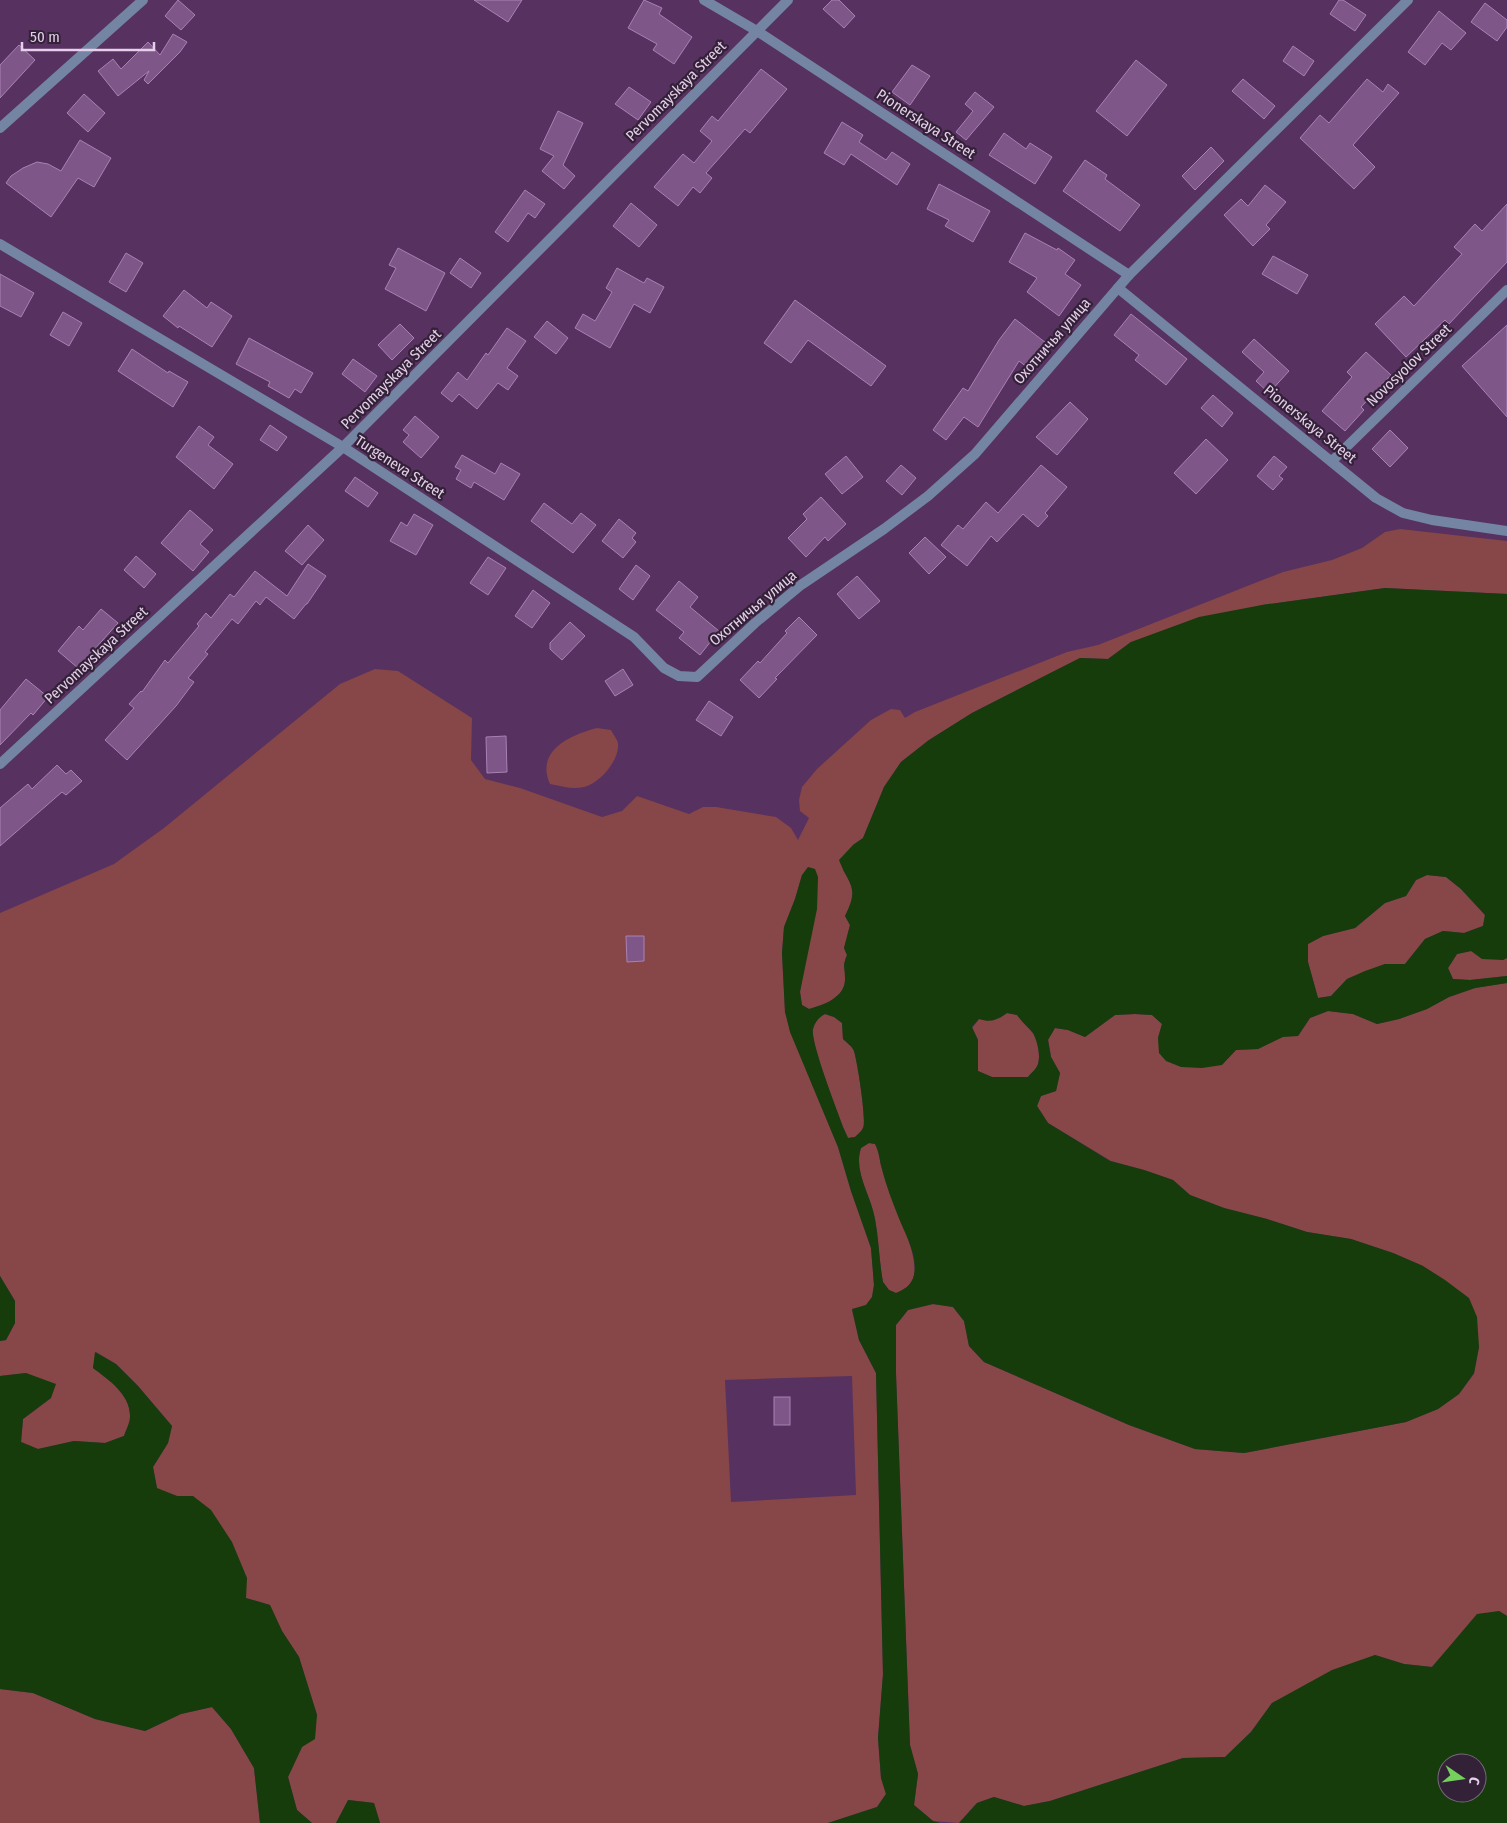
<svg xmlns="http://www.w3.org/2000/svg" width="1507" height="1823" viewBox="0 0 1507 1823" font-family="'Fira Sans Condensed',sans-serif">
  <rect width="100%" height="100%" fill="#573160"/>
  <g fill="#874648" fill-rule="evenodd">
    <path d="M1400,529L1507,541V594L1385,588L1262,605L1131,642L1108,659L1080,658L972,713L929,740L901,762L884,787L863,838L853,845L843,870C855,888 855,897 845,916L850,925L844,948L847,955C842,968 845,965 845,978C846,997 824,1005 809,1009L802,1005L800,992L805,959L802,875L795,899L784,927L782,953L785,1012L812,1084L838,1147L851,1191L871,1248L874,1285L872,1297L866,1305L852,1310L859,1340L876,1373L883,1674L878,1738L881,1778L886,1794L877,1807L828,1823H380L374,1803L349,1800L336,1823H312L297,1810L288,1777L317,1715L299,1657L282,1631L270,1605L246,1598L193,1496H177L157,1489L153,1467L168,1443L172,1426L138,1386L116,1364L96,1352L93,1368C109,1380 131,1395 130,1417C130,1423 126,1430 124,1436L105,1443L74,1441L38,1449L21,1442L23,1419L51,1398L26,1373L0,1376V1341L6,1340L15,1323V1301L0,1276V913L114,864L164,828L340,684L375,669L398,671L472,718L471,760L485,779L520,788L602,817L622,811L637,796L689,814L703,807H716L776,817L791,828L798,840L809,818L800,811L799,800L802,787L817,769L871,720L891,709L900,710L905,718L915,712L1067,652L1098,645L1283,572L1332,560L1362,548L1385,532ZM852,1376L856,1495L731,1502L725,1380Z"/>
    <path d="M597,728L611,730C613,734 617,739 618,743C620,760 600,783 584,787C573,790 561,786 550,784C535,751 570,735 597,728Z"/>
    <path d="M1427,875L1446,877L1461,889L1485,915L1483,926L1464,933L1443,931L1425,939L1405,964H1385L1347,979L1331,996L1318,998L1308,962V944L1323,936L1355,928L1385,903L1406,896L1416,880Z"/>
    <path d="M1471,951L1503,960L1507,958V976L1470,980L1453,979L1448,968L1457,954Z"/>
    <path d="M1507,983V1616L1499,1611L1447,1650L1432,1667L1404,1664L1375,1655L1272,1703L1251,1732L1225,1757L1183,1758L1050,1801L1024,1806L994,1797L977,1803L959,1823L933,1821L914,1805L918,1774L910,1745L896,1374V1325L908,1310L933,1304L953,1307L964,1321L969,1346L984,1362L1129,1425L1195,1449L1244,1453L1406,1422L1438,1409L1459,1394L1474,1374L1479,1347L1423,1266L1393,1253L1351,1239L1307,1232L1267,1219L1224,1208L1190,1195L1173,1180L1144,1170L1111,1161L1048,1123L1037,1106L1041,1096L1056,1091L1060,1073L1051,1057L1048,1039L1055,1028L1068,1030L1085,1037L1115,1015L1135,1014L1152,1015L1162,1024L1158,1038L1221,1065L1236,1050L1258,1049L1283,1036H1298L1310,1018L1328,1011L1353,1014L1377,1024L1399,1019L1427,1009L1449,997L1475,988Z"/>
    <path d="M1007,1013L1017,1015C1022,1022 1029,1028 1033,1033C1038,1042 1042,1060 1036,1068C1035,1071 1030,1074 1028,1077H992L978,1071V1040L972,1028L979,1019L1000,1018Z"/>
    <path d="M825,1014L834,1017L842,1023L843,1039C847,1043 852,1046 854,1051C857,1060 867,1121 863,1128C862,1131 858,1134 855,1137L848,1138L843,1127C837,1110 810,1042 813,1029C814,1022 819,1017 825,1014Z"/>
    <path d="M869,1143L875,1144C880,1153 879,1159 882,1169C888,1196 919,1250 914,1275C912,1285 904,1290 896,1293L889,1290L883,1282C879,1261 879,1240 875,1219C871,1195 853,1172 861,1148Z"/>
    <path d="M0,1689L33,1693L95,1719L145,1731L181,1714L212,1707L231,1729L254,1768L260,1823H0Z"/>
  </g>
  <g fill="#153c0a" fill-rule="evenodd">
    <path d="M1385,588L1507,594V958L1503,960L1482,959L1471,951L1457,954L1448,968L1453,979L1470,980L1507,976V983L1475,988L1449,997L1427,1009L1399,1019L1377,1024L1353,1014L1328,1011L1310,1018L1298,1036L1283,1037L1258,1049L1236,1050L1222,1065L1202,1068L1181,1067L1166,1061L1159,1053L1158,1038L1162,1024L1152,1015L1135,1014L1115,1015L1085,1037L1068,1030L1055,1028L1048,1040L1051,1057L1060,1073L1056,1091L1041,1096L1037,1106L1048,1123L1110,1161L1144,1170L1173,1180L1190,1195L1224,1208L1267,1219L1307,1232L1351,1239L1393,1253L1423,1266L1445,1280L1469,1298L1477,1317L1479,1347L1474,1373L1459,1394L1438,1409L1406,1422L1244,1453L1195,1449L1129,1425L984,1362L969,1346L964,1321L953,1307L933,1304L908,1310L896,1325V1374L910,1745L918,1774L914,1805L933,1821L940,1823H828L877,1807L886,1794L881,1778L878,1738L883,1674L876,1373L859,1340L852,1309L866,1305L872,1297L874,1285L871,1248L851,1191L838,1147L790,1032L785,1012L782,953L784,927L795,899L802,875L808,867L815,869L818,877L817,909L800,992L802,1005L809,1009C824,1005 846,997 845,978C845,965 842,968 847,955L844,948L850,925L845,916C860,886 849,886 839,860L853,845L863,838L884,787L901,762L929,740L972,713L1080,658L1108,659L1131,642L1199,617L1262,605ZM1427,875L1446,877L1461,889L1485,915L1483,926L1464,933L1443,931L1425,939L1405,964H1385L1365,971L1347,979L1331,996L1318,998L1308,962V944L1323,936L1355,928L1385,903L1406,896L1416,880ZM1007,1013L1017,1015C1022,1022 1029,1028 1033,1033C1038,1042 1042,1060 1036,1068C1034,1071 1030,1074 1028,1077H992L978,1071V1040L972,1027L979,1019C991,1023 997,1020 1007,1013ZM825,1014L834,1017L842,1023L843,1039C847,1043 852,1046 854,1051C857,1060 867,1121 863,1128C862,1131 858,1134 855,1137L848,1138L843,1127C837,1110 810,1041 813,1029C815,1022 819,1017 825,1014ZM869,1143L875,1144C880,1154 879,1159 882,1169C886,1185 892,1201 898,1216C905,1234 918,1255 914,1275C912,1285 904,1290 896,1293L889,1290L883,1282C879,1261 879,1240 875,1219C871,1195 853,1172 861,1148Z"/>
    <path d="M0,1276L15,1301V1323L6,1340L0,1341Z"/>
    <path d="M95,1352L116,1364L138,1386L172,1426L168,1443L153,1467L157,1488L177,1496H193L211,1510L232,1542L247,1578L246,1598L270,1605L282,1631L299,1657L317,1715L315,1739L302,1747L288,1777L297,1810L312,1823H260L254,1768L231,1729L212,1707L181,1714L145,1731L95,1719L33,1693L0,1689V1376L26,1373L56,1384L51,1398L23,1419L21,1442L38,1449L74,1441L105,1443L124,1436C126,1430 130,1423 130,1417C131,1395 109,1380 93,1368Z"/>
    <path d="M1499,1611L1507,1616V1823H959L977,1803L994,1797L1024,1806L1050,1801L1183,1758L1225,1757L1251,1732L1272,1703L1332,1670L1375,1655L1404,1664L1432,1667L1477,1614ZM1447,1763H1477V1793H1447Z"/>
    <path d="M348,1800L374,1803L380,1823H336Z"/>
  </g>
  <g fill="#7e5687" stroke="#aa81b4">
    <path d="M178,0L195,15L181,30L165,16Z"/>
    <path d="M474,0H522L508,22Z"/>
    <path d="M644,0L662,8L659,14L692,37L674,64L653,50L657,44L628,28Z"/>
    <path d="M832,0H839L855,16L844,28L823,9Z"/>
    <path d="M1339,0H1343L1366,15L1355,31L1330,14Z"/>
    <path d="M1485,3L1507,20V27L1497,41L1471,22Z"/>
    <path d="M1439,11L1466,33L1451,50L1442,43L1425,65L1408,52Z"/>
    <path d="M173,34L187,42L180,52L148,84L144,80L149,71L118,96L98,71L113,59L121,69L148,42L160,55Z"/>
    <path d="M19,45L35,60L0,98V65Z"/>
    <path d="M1293,46L1314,61L1304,76L1283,61Z"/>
    <path d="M1136,60L1167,85L1127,136L1096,111Z"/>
    <path d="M912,65L930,76L910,105L892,92Z"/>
    <path d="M761,69L787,89L750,133L745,129L706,173L712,178L700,193L693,187L678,206L654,187L683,154L694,163L712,141L700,131L712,116L718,121Z"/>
    <path d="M1243,79L1275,106L1264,119L1232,91Z"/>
    <path d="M1367,79L1383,92L1388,84L1399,93L1353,145L1375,167L1354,189L1300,138L1320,115L1329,123Z"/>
    <path d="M629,87L651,102L638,120L615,104Z"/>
    <path d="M975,92L994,107L966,140L956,132L973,111L965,104Z"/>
    <path d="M84,94L105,113L88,132L67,113Z"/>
    <path d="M558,111L583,123L563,165L575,176L564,189L542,171L554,156L540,149Z"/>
    <path d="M842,122L863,135L859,142L886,160L892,152L910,164L897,185L851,154L844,165L824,153Z"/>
    <path d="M1004,133L1026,149L1030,143L1052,157L1035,184L989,155Z"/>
    <path d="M80,140L111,158L94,187L78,178L51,217L6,183L11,176L23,168L37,162L48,164L61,171Z"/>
    <path d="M1211,147L1224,161L1195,190L1182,176Z"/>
    <path d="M1085,160L1107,175L1105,179L1140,205L1120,231L1063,191Z"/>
    <path d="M939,184L990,211L973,242L945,226L949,220L927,209Z"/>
    <path d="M1265,185L1286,202L1266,225L1270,229L1253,246L1224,215L1241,199L1248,206Z"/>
    <path d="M525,190L545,204L535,218L528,213L508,242L495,232Z"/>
    <path d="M631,203L657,225L639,247L613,226Z"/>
    <path d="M1507,204V262L1449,324L1445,320L1406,357L1375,324L1404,296L1414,306L1462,254L1454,247L1475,224L1482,231Z"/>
    <path d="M1025,233L1057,250L1058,248L1075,260L1065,274L1081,285L1059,316L1027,292L1037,278L1009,262Z"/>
    <path d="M398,248L445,273L426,311L385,289L396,268L389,265Z"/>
    <path d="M126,253L143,263L126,292L109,282Z"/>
    <path d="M1273,256L1308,275L1297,294L1262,274Z"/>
    <path d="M460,258L481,273L471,288L450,273Z"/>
    <path d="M617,268L644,283L647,278L664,287L650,313L634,304L610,348L575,328L583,314L595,321L612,292L606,288Z"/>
    <path d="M0,274L34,293L21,317L0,306Z"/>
    <path d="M184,290L207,308L211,302L232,316L212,347L179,326L178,328L163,316Z"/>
    <path d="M795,300L886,366L871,386L808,340L791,363L764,343Z"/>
    <path d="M63,312L82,323L69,346L50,335Z"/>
    <path d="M1131,314L1187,359L1166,385L1135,360L1139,355L1114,335Z"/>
    <path d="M1015,319L1046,343L1027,367L1019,361L978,427L964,417L946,440L933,430L963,388L968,391L999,340Z"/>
    <path d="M547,321L568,338L556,354L534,337Z"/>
    <path d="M400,324L414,338L392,360L378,345Z"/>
    <path d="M1507,325V417L1462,366Z"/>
    <path d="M507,328L526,341L507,368L518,376L508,390L498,383L477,409L459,394L452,402L441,393L458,372L467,380L486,353L488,355Z"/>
    <path d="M249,338L313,373L301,393L295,389L289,398L268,386L270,382L236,364Z"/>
    <path d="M1254,339L1289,371L1269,393L1256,381L1264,372L1242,352Z"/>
    <path d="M132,349L168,373L169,371L188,382L173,407L118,371Z"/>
    <path d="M1366,352L1391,375L1361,407L1364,410L1345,431L1322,411L1352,377L1347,372Z"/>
    <path d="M353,359L377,376L365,392L342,374Z"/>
    <path d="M1213,395L1233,413L1222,427L1201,408Z"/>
    <path d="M1070,402L1088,419L1057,455L1036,437Z"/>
    <path d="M415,416L439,437L421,458L403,442L409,435L403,430Z"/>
    <path d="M270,425L287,437L277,451L260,440Z"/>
    <path d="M199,426L214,437L208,445L233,464L214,489L176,457Z"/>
    <path d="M1390,430L1408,448L1390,467L1372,449Z"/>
    <path d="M1206,439L1228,460L1196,494L1174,473Z"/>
    <path d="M462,455L495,474L501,463L520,474L504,500L474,482L471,488L456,479L461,470L455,467Z"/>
    <path d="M846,456L863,477L842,494L825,474Z"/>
    <path d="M1274,456L1287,467L1279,476L1283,479L1273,490L1257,476Z"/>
    <path d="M901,465L916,478L902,495L886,481Z"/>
    <path d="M1041,465L1067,487L1045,513L1048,516L1038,527L1023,514L997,542L991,536L967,566L941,545L958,525L963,529L986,502L998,513Z"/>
    <path d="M355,477L378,493L368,507L345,491Z"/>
    <path d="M821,497L846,524L828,541L825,537L806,557L788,538L807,519L803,514Z"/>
    <path d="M544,503L572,524L581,513L596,525L573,553L531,521Z"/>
    <path d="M190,510L213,530L200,544L209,552L193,571L161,543Z"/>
    <path d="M414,514L433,525L416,555L390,541L401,522L407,526Z"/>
    <path d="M619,519L636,533L632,538L636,542L623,558L602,541Z"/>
    <path d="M308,525L324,540L302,565L285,551Z"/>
    <path d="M925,537L946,557L929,574L909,553Z"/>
    <path d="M136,556L156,574L144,588L124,570Z"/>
    <path d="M488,557L506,568L488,595L470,583Z"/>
    <path d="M308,564L326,576L307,604H306L294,619L266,597L260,605L256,601L238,624L232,619L205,652L208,654L188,678L194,682L176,706L127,760L105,740L134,708L129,704L141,691L142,692L165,660L168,663L199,626L197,624L206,613L211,618L230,594L234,597L255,571L287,596Z"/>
    <path d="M636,565L650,576L633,600L619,589Z"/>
    <path d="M857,576L880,601L859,619L837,594Z"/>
    <path d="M679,581L698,597L690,607L719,631L700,655L679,638L684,632L656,610Z"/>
    <path d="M533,590L550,603L532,628L515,616Z"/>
    <path d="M101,609L118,623L78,668L58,651L79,626L83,630Z"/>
    <path d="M799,617L817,635L775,678L777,679L759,698L740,680L758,661L760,663L787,633L785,631Z"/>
    <path d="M570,622L585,636L562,660L550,649V643Z"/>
    <path d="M623,669L633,685L615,696L605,681Z"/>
    <path d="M26,679L48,697L33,715L31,713L0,745V710Z"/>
    <path d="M709,701L733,717L721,736L696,720Z"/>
    <path d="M506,736L507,772L487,773L486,737Z"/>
    <path d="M57,765L66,774L71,770L82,781L66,795L62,792L0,846V808L28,784L32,789Z"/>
    <path d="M626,936H644V961L627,962Z"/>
    <rect x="774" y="1397" width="16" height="28"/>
  </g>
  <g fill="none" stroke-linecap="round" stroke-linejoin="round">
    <g stroke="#7385a2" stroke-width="10">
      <path d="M704,0L757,31L1129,275"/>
      <path d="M0,128L143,0"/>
      <path d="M0,244L343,447L634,637L664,668L679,676L697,677L755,623L801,585L884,529L928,496L975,454L1129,275L1408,0"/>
      <path d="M1118,288L1376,498L1403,513L1432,520L1507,531"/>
      <path d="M1332,461L1507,290"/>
      <path d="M0,764L343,447L788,0"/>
    </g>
  </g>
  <g text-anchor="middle" stroke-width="4.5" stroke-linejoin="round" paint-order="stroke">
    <g font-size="15" fill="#e5cfeb" stroke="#332237">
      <text transform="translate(676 91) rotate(-45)" y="5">Pervomayskaya Street</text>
      <text transform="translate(926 124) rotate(33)" y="5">Pionerskaya Street</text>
      <text transform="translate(1052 341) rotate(-49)" y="5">Охотничья улица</text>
      <text transform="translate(1409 365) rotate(-44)" y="5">Novosyolov Street</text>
      <text transform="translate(391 379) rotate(-45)" y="5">Pervomayskaya Street</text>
      <text transform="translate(1310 424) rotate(39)" y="5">Pionerskaya Street</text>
      <text transform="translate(400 467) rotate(33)" y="5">Turgeneva Street</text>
      <text transform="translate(753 608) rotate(-40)" y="5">Охотничья улица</text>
      <text transform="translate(96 655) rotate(-43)" y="5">Pervomayskaya Street</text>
    </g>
  </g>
  <g transform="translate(1462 1778) rotate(103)"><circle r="24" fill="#332237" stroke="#7a677f"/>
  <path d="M0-4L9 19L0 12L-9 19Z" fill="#74d25c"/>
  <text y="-8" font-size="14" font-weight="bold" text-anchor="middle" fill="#e5cfeb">С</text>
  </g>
  <path d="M22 42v8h132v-8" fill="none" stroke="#e5cfeb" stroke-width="2.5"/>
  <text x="30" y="42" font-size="15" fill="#e5cfeb" stroke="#332237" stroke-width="4" paint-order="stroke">50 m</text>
</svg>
